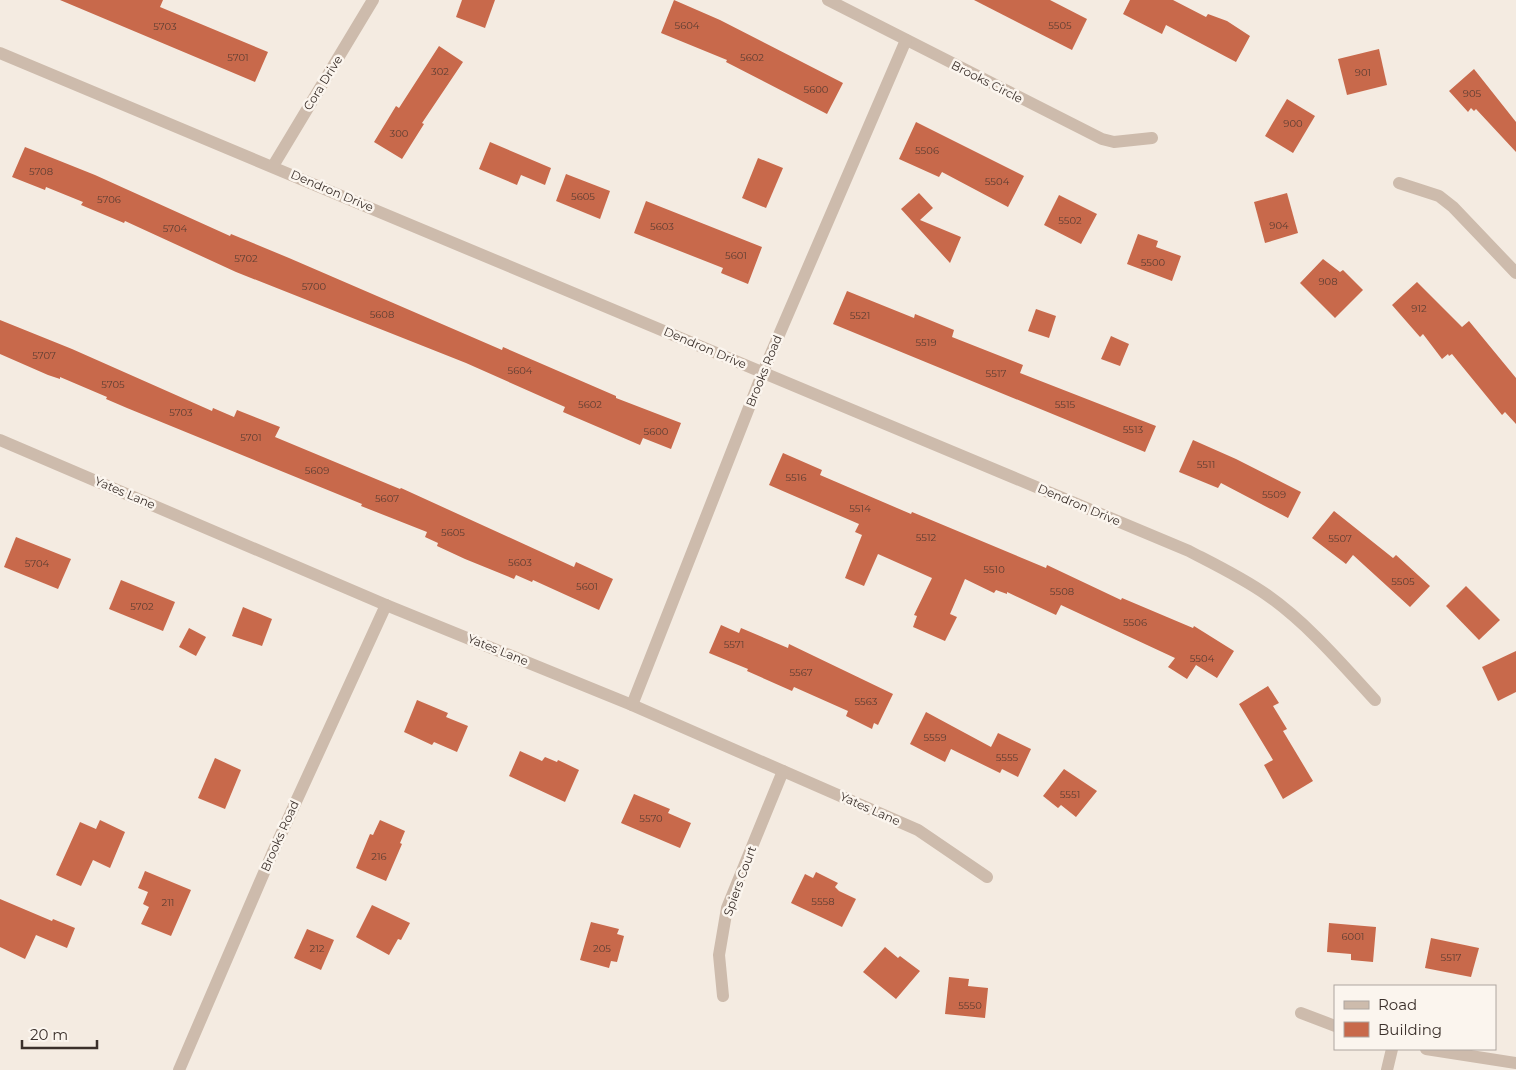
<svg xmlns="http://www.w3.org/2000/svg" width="1516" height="1070" viewBox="0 0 1516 1070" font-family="Montserrat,sans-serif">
  <rect width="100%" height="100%" fill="#f4ebe1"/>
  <g fill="#c8694b">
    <path d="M60,0H163L160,7L268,52L255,82Z"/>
    <path d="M462,0H495L485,28L456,17Z"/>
    <path d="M674,0L720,20L843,83L827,114L726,62L727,60L661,33Z"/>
    <path d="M974,0H1050L1087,19L1072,50Z"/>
    <path d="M1130,0H1173L1206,17L1208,14L1227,21L1250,36L1236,62L1166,25L1162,34L1123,14Z"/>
    <path d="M439,46L463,62L422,123L424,124L402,159L374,142L396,106L399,108Z"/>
    <path d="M1379,49L1387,85L1347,95L1338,59Z"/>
    <path d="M1474,69L1516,122V152L1476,109L1474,111L1471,108L1468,112L1449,91Z"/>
    <path d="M1287,99L1315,116L1293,153L1265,136Z"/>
    <path d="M916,122L1024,176L1008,207L942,172L939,177L899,159Z"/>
    <path d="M490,142L551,168L545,185L521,175L517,185L479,169Z"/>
    <path d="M25,147L95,175L230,236L231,234L289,258L502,350L503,347L616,396V398L681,423L671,449L643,438L640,445L563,412L565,407L466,363L236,272L125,221L124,223L81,205L83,202L46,187L45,190L12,177Z"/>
    <path d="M758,158L783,168L766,208L742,198Z"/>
    <path d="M566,174L610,191L600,219L556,201Z"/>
    <path d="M919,193L933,208L920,220L961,237L950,263L901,209Z"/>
    <path d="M1287,193L1298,233L1265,243L1254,202Z"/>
    <path d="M1059,195L1097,214L1081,244L1044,225Z"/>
    <path d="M646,201L762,247L748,284L721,273L723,268L634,233Z"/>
    <path d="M1138,234L1158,241L1156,247L1181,256L1172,281L1127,264Z"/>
    <path d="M1323,259L1340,272L1343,270L1363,290L1335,318L1300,283Z"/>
    <path d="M1417,282L1462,327L1469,321L1516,378V424L1505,412L1502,415L1452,354L1449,356L1448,354L1442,359L1423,334L1420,337L1392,305Z"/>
    <path d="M847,291L914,318L915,314L954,330L952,337L1023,365L1020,373L1156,426L1145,452L833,324Z"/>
    <path d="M1036,309L1056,316L1049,338L1028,331Z"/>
    <path d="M0,320L72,349L212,411L213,408L234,417L237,410L280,427L275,437L400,489L401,488L574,567L576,562L613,579L599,610L533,580L532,582L516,575L514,579L465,559L437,546L438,543L425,537L427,532L361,506L362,504L127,408L106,399L107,397L60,377V379L48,375L0,354Z"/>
    <path d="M1111,336L1129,344L1120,366L1101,359Z"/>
    <path d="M1193,440L1236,459L1301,492L1288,518L1221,483L1218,488L1179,472Z"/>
    <path d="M783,453L822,470L820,475L911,514L912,512L1046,568L1047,565L1121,600L1122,598L1193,628L1194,626L1234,651L1217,678L1196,665L1187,679L1168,667L1175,658L1061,605L1056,615L1007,592V594L996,590L994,593L965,579L950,614L957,617L945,641L913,627L917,616L914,615L932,578L878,554L864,586L845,578L862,535L855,532L859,524L769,485Z"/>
    <path d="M1334,511L1393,558L1396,555L1430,586L1410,607L1353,555L1346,564L1312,538Z"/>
    <path d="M16,537L71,559L58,589L4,567Z"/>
    <path d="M121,580L175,602L163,631L109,609Z"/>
    <path d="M1466,586L1500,620L1479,640L1446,606Z"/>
    <path d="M243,607L272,619L262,646L232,636Z"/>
    <path d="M721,625L739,633L741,628L788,648L789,644L893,694L878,725L874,723L872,729L846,716L848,711L794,687L792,691L747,671L748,669L709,653Z"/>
    <path d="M189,628L206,637L196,656L179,647Z"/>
    <path d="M1516,651V692L1498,701L1482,667Z"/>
    <path d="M1268,686L1279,703L1273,706L1287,729L1283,731L1313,781L1283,799L1264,765L1273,760L1239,704Z"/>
    <path d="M417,700L448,713L446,717L468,726L457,752L434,742L432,745L404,732Z"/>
    <path d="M926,712L991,747L998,733L1031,749L1018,777L1002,769L1000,773L951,749L945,762L910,744Z"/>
    <path d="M520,751L542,761L545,757L557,762L558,760L579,770L565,802L509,776Z"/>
    <path d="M215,758L241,770L225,809L198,798Z"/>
    <path d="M1064,769L1097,791L1076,817L1061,805L1058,808L1043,796Z"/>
    <path d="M634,794L670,809L668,813L691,823L680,848L621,823Z"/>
    <path d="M100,820L125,832L110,868L93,860L81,886L56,875L80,822L96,829Z"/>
    <path d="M380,820L405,831L400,843L402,844L386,881L356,868L370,834L373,835Z"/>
    <path d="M145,871L191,890L171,936L141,924L149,907L143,904L148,892L138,888Z"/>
    <path d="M816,872L838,883L835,887L839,891L856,899L842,927L791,903L805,874L813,878Z"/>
    <path d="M0,899L52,921L53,919L75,928L67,948L36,935L25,959L0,947Z"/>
    <path d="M372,905L410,923L401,940L398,939L389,955L356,937Z"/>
    <path d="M591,922L619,929L617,934L624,936L617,962L611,961L609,968L580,960Z"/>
    <path d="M1329,923L1376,927L1373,962L1351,960V954L1327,952Z"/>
    <path d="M307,929L334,940L321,970L294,958Z"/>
    <path d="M1431,938L1479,948L1471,977L1425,968Z"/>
    <path d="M885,947L898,958L900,956L920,971L896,999L863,972Z"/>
    <path d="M949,977L969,979L968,986L988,988L985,1018L945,1014Z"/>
  </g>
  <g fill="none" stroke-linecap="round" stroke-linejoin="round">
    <g stroke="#cdbbac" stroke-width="12">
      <path d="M828,0L1102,139L1114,142L1152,138"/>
      <path d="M0,53L1189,551C1216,565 1243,578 1267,595C1308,624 1341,663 1375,700"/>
      <path d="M273,166L373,0"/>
      <path d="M1399,183L1439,196L1453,207L1516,273"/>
      <path d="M0,440L386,605L632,705L918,830L987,877"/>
      <path d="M632,705L763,372L906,40"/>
      <path d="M723,996L719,955L727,908L783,771"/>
      <path d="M1301,1013L1335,1026"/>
      <path d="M1426,1049L1516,1063"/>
      <path d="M179,1070L272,854L386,605"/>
      <path d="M1387,1070L1392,1049"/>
    </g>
  </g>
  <g text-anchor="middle" stroke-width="5" stroke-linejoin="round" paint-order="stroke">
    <g font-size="10" fill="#5e3e33">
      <text x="687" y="29">5604</text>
      <text x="1060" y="29">5505</text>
      <text x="165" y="30">5703</text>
      <text x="238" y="61">5701</text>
      <text x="752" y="61">5602</text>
      <text x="440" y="75">302</text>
      <text x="1363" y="76">901</text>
      <text x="816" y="93">5600</text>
      <text x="1472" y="97">905</text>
      <text x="1293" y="127">900</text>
      <text x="399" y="137">300</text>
      <text x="927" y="154">5506</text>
      <text x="41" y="175">5708</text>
      <text x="997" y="185">5504</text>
      <text x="583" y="200">5605</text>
      <text x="109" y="203">5706</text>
      <text x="1070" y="224">5502</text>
      <text x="1279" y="229">904</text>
      <text x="662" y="230">5603</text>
      <text x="175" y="232">5704</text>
      <text x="736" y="259">5601</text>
      <text x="246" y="262">5702</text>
      <text x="1153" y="266">5500</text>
      <text x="1328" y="285">908</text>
      <text x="314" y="290">5700</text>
      <text x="1419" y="312">912</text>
      <text x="382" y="318">5608</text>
      <text x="860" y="319">5521</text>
      <text x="926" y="346">5519</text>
      <text x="44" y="359">5707</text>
      <text x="520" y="374">5604</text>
      <text x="996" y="377">5517</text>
      <text x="113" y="388">5705</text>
      <text x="590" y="408">5602</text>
      <text x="1065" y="408">5515</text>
      <text x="181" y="416">5703</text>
      <text x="1133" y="433">5513</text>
      <text x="656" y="435">5600</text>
      <text x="251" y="441">5701</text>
      <text x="1206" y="468">5511</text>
      <text x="317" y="474">5609</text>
      <text x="796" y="481">5516</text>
      <text x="1274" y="498">5509</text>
      <text x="387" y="502">5607</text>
      <text x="860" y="512">5514</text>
      <text x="453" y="536">5605</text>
      <text x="926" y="541">5512</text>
      <text x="1340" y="542">5507</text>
      <text x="520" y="566">5603</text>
      <text x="37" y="567">5704</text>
      <text x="994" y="573">5510</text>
      <text x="1403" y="585">5505</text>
      <text x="587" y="590">5601</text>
      <text x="1062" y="595">5508</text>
      <text x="142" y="610">5702</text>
      <text x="1135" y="626">5506</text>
      <text x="734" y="648">5571</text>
      <text x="1202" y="662">5504</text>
      <text x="801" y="676">5567</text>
      <text x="866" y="705">5563</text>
      <text x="935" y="741">5559</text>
      <text x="1007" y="761">5555</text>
      <text x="1070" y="798">5551</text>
      <text x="651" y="822">5570</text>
      <text x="379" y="860">216</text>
      <text x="823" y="905">5558</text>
      <text x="168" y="906">211</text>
      <text x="1353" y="940">6001</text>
      <text x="317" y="952">212</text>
      <text x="602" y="952">205</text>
      <text x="1451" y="961">5517</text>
      <text x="970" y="1009">5550</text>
    </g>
    <g font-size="12" fill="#3b302b" stroke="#fbf5ee">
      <text transform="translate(987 82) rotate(27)" y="4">Brooks Circle</text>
      <text transform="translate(323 83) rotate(-58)" y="4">Cora Drive</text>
      <text transform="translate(332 191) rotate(23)" y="4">Dendron Drive</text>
      <text transform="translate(705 348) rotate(23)" y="4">Dendron Drive</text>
      <text transform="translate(764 371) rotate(-68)" y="4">Brooks Road</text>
      <text transform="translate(125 493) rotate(23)" y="4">Yates Lane</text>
      <text transform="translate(1079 505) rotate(23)" y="4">Dendron Drive</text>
      <text transform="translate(498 650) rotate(22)" y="4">Yates Lane</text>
      <text transform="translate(870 809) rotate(24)" y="4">Yates Lane</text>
      <text transform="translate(280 836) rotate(-66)" y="4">Brooks Road</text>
      <text transform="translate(740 881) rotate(-70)" y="4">Spiers Court</text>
    </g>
  </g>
  <rect x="1334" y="985" width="162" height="65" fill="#fbf5ee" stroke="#aea6a0"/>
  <rect x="1344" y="1001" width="25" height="8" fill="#cdbbac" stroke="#aea6a0"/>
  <text x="1378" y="1010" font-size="15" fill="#3b302b">Road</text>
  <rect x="1344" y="1022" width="25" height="15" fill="#c8694b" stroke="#aea6a0"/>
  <text x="1378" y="1035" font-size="15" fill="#3b302b">Building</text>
  <path d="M22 1040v8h75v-8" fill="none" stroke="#3b302b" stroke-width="2.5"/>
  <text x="30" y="1040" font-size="15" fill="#3b302b" stroke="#fbf5ee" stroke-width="4" paint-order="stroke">20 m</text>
</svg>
